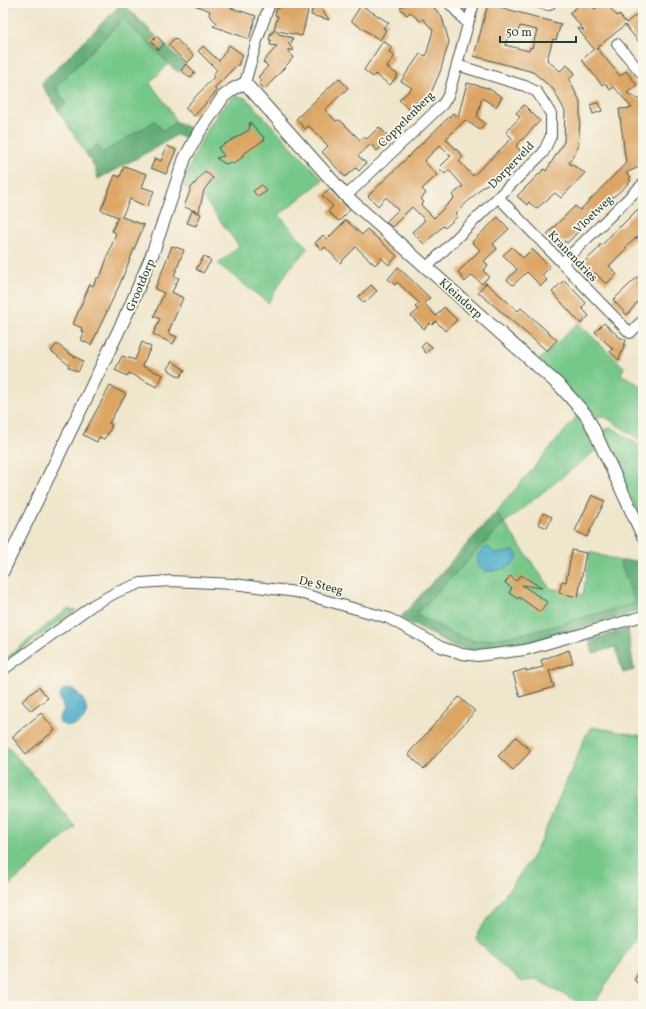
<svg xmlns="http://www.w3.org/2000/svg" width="646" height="1009" viewBox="0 0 646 1009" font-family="Vollkorn,serif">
  <rect width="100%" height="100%" fill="#fbf7ec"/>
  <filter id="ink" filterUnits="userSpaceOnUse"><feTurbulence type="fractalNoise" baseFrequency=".025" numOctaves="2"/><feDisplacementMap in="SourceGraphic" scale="8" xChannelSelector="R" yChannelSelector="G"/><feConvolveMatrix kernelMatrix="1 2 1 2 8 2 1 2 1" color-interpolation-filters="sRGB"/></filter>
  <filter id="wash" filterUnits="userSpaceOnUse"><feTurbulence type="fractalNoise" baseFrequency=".012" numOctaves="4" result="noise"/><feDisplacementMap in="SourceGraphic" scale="16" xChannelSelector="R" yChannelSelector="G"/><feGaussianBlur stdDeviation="0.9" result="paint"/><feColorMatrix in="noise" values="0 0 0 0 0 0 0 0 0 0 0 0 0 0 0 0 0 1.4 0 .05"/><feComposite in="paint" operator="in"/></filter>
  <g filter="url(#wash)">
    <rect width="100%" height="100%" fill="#f0e6cc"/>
    <g fill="#76c88a" stroke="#4a825f" fill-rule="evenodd">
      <path d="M454,3H470L465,14Z"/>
      <path d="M123,19L169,63L150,83L169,108L176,122L163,131L155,121L102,153L97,145L86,153L58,110L66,104L56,87Z"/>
      <path d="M236,96L246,98L323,180L279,215L308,248L289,269L268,303L218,264L239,246L201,195L183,187C190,162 213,109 236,96Z"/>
      <path d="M578,323L624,367L621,374L643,387V442L604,416L597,417L590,413L539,360Z"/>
      <path d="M578,415L595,451L504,523L550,588L583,595L590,552L620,561L636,603L547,628L502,638L474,641L457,636L416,614L504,523L496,512ZM490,548L493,553L500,554L510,566L494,571H484Z"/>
      <path d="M611,427L643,448V524L603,436V431Z"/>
      <path d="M67,609L76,610L3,663V661Z"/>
      <path d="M592,727L643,736V926L593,1006H585L536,979L522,982L501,965L477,940L478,932L533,856L543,836L586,735Z"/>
      <path d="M3,742L31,772L75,827L3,891Z"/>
    </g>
    <g fill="#60ac76" stroke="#407455">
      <path d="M122,3L187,66L182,72L176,71L123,19L56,87L66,104L58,110L41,84Z"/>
      <path d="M155,121L163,131L176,122L192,129L187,138L176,135L161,145L98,179L95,168L86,153L97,145L102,153Z"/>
      <path d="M496,512L504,523L416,614L457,636L474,641L502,638L547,628L635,603L620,561L643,560V610L527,643L491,651L472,650L456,647L400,618Z"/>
      <path d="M628,629L634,670L623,673L615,647L593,653L589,640Z"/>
    </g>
    <g fill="#4aabc9" stroke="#34747e">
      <path d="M488,547L496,554L514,551L517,554V559C511,569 496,571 484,571C473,564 476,550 488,547Z"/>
      <path d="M71,688C103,710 78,734 60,723L59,717L64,710L59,696L63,690Z"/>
    </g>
    <g id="blocks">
      <g fill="#dca564" fill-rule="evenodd">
        <path d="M190,3H216L256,16L249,39L213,26L217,23L209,15L210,11Z"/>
        <path d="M403,3H430L442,17L449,42L440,72L430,95L412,113L399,100L412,88L401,81L420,54L426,56L433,30L423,19L420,21L410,12L407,15L400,8L404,5Z"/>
        <path d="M582,3L585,8L591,4L595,9L602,3H606L617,16L619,14L626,23L636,15L639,18L643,15V47L625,25L597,48L620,76L626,71L637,85L627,93L643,102V165L626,173L631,177L629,179L631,181L617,194L604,203L606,205L592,219L590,217L584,226L567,243L565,241L563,243L561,241L557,245L547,234L575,206L580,210L626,163L619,109L632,108L614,87L610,90L605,83L602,85L582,60L594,49L577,28L584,30L569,13Z"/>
        <path d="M281,4L308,11L302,36L275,30L279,34L293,38L291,44L288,43L294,51L288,49V51L293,58L265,89L259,84L262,80L258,77L268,66L263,62L277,46L270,45L271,40H269L271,32L273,33L278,16L275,15L277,8H280Z"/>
        <path d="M488,4L561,24L556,40L553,39L547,60L560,71L567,65L575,73L569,80L580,101V120L578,147L569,163L585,173L561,198L555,193L536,209L529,202L527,205L517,196L544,169L546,171L564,142L565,111L553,89L533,72L474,56ZM520,26L537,30L532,48L530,47L529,51L505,45L510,29L518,31Z"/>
        <path d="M313,5L321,8L329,20L311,15Z"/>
        <path d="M361,5L389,23L383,28L386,30L380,40L351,21Z"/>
        <path d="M157,36L164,44L159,50L151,42Z"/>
        <path d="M175,38L194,56L187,63L168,45Z"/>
        <path d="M383,41L392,47L389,52L395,56L387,67L398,75L390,85L375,74L373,77L364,70Z"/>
        <path d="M229,45L243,55L239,62V65H237L214,88L217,91L194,116L185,108L214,77L212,75L217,70L198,51L203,46L219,61Z"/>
        <path d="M186,64L195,72L190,78L181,70Z"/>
        <path d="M339,78L348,88L325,110L336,121L338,120L341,121L360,140L364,137L367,139L379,127L389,137V140L377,151L371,144L358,156L366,163L359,171L356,168L345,177L322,152L328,146L309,126L305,129L296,119Z"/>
        <path d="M467,83L488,88L502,97L496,107L482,98L477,117L485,123L480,130L465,120L446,139L463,156L459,161L473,176L512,138L506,132L520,117L516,113L524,105L540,121L516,146L522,153L500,172L502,173L490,184L489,183L484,186L455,214L458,216L445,228L443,226L424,244L412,232L425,220L412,207L392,227L386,222L398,210L386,197L378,206L368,196L453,113L458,117ZM440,145L451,156L439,168L445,174L449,170L463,186L452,195L454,198L434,218L421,205L424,202L421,199L426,193L422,189L437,175L424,161Z"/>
        <path d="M599,102L602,111L593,114L590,105Z"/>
        <path d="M250,122L265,139L264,140L242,155L243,157L233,164L232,162L225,164L216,158L224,156L218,148L249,130Z"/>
        <path d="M167,146L176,150L166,174L151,168L155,158L161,161Z"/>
        <path d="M124,166L147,174L142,187L154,191L147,207L130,199L122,217L144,225L119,286L91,345L81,340L84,332L81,331L82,328L73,324L90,284L93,286L97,278H98L101,275L116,233L112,231L118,217L101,210L115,175L120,177Z"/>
        <path d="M205,171L213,178L204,190L199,212L184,207L191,188Z"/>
        <path d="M262,185L267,191L258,197L253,191Z"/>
        <path d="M330,189L350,210L339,221L328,212L333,206L322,196Z"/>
        <path d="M637,210L643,217V243L637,237L625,248L626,249L609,266L617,274L606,284L595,273L591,277L580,266L599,248V245H602L619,226L620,227Z"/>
        <path d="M192,211L201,214L196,226L187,223Z"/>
        <path d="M498,217L509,229L493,244L497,249L484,261L488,265L483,271L489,276L482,284L472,275L465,282L458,272L480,250L472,242Z"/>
        <path d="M346,220L362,235L367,229L397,256L389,265L381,258L375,265L356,247L340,263L325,247L322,250L315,243L323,235L327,239Z"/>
        <path d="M172,246L184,250L174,276L179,278L172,292L183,298L168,333L177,337L173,344L153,334L160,319L154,316L164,293L155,289Z"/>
        <path d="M512,247L523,258L531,250H533L550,267L542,275L547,280L541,286L527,272L513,285L507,280L517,269L503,255Z"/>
        <path d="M204,256L211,261L203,273L196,269Z"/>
        <path d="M398,267L430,298L424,303L436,316L444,307L457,320L445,331L436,321L432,325L430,323L424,329L411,316L418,310L415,307L419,303L397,282L395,285L388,279Z"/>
        <path d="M643,272V295L627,315L613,300Z"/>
        <path d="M564,280L586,303L582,308L589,316L581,324L552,292Z"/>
        <path d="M486,283L518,311L521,308L557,340L547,351L478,292Z"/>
        <path d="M371,285L377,291L364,303L358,297Z"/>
        <path d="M604,323L619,337L626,340L619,360L610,352L613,349L595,332Z"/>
        <path d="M142,342L151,347L142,366L163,375L157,387L129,373L127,376L115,370L122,356L135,360Z"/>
        <path d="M426,342L432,347L426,353L421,347Z"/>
        <path d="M57,344L70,354L83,361L78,372L68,367L69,365L51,351Z"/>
        <path d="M172,361L185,370L180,377L167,369Z"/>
        <path d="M110,386L126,394L109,423L112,425L109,432L104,439L99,437L97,442L83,435Z"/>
        <path d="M592,495L605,501L587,537L575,531Z"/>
        <path d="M543,513L552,517L547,528L538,524Z"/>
        <path d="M572,550L586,553L578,597L559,593L562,581L566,582Z"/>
        <path d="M521,575L542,588L522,585L547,602L540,612L519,597L518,599L509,593L512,588L505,583L510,576L516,581Z"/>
        <path d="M569,650L573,663L549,671L554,687L520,697L513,673L526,669V671L543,667L541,660Z"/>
        <path d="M39,687L48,698L31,711L22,701Z"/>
        <path d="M459,697L475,711L424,769L408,754Z"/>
        <path d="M41,713L55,730L26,754L12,737Z"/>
        <path d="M516,737L531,751L513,770L498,756Z"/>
        <path d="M643,966V986L634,980Z"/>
      </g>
    </g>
  </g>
  <g filter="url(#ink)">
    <use href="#blocks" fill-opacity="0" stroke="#3e564b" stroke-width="1"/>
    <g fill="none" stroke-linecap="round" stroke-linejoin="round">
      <defs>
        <g id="minor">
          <path d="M540,3L549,5L551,3"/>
          <path d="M468,24L474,3"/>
          <path d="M617,44L643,75"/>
          <path d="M245,83L256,44L270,3"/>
          <path d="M346,196L443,104L449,94L468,24L449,3"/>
          <path d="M498,197L630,333L643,320"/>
          <path d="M562,263L643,184"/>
          <path d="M426,268L543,153L551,136V114L537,92L525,86L457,65"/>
          <path d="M3,670L93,605L117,592L141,583L170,581L234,584L296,592L388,618L441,647L462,654L478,656L525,650L643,616"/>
        </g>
        <path id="tertiary" d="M3,571L130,307L152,255L185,158L199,132L223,97L233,89L245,83L346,196L561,387L586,415L592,426L643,536"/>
      </defs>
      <use href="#minor" stroke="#3e564b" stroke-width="12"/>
      <use href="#tertiary" stroke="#3e564b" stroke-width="14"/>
      <use href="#minor" stroke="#fff" stroke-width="10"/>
      <use href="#tertiary" stroke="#fff" stroke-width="12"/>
    </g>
  </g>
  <g text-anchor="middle" stroke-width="3.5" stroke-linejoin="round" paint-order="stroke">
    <g font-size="12" fill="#1f3d34" stroke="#fbf7ec">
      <text transform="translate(406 119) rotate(-45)" y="4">Coppelenberg</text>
      <text transform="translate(511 165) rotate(-46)" y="4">Dorperveld</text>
      <text transform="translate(593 214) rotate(-44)" y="4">Vloetweg</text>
      <text transform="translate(573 256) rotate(46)" y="4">Kranendries</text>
      <text transform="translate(140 285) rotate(-67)" y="4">Grootdorp</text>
      <text transform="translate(461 298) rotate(42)" y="4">Kleindorp</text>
      <text transform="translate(321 585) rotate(14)" y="4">De Steeg</text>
    </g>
  </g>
  <rect width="646" height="1009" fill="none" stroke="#fbf7ec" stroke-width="16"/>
  <path d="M500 36v6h76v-6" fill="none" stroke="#1f3d34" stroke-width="2"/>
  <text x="506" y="36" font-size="12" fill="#1f3d34" stroke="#fbf7ec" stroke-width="3" paint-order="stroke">50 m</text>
</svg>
